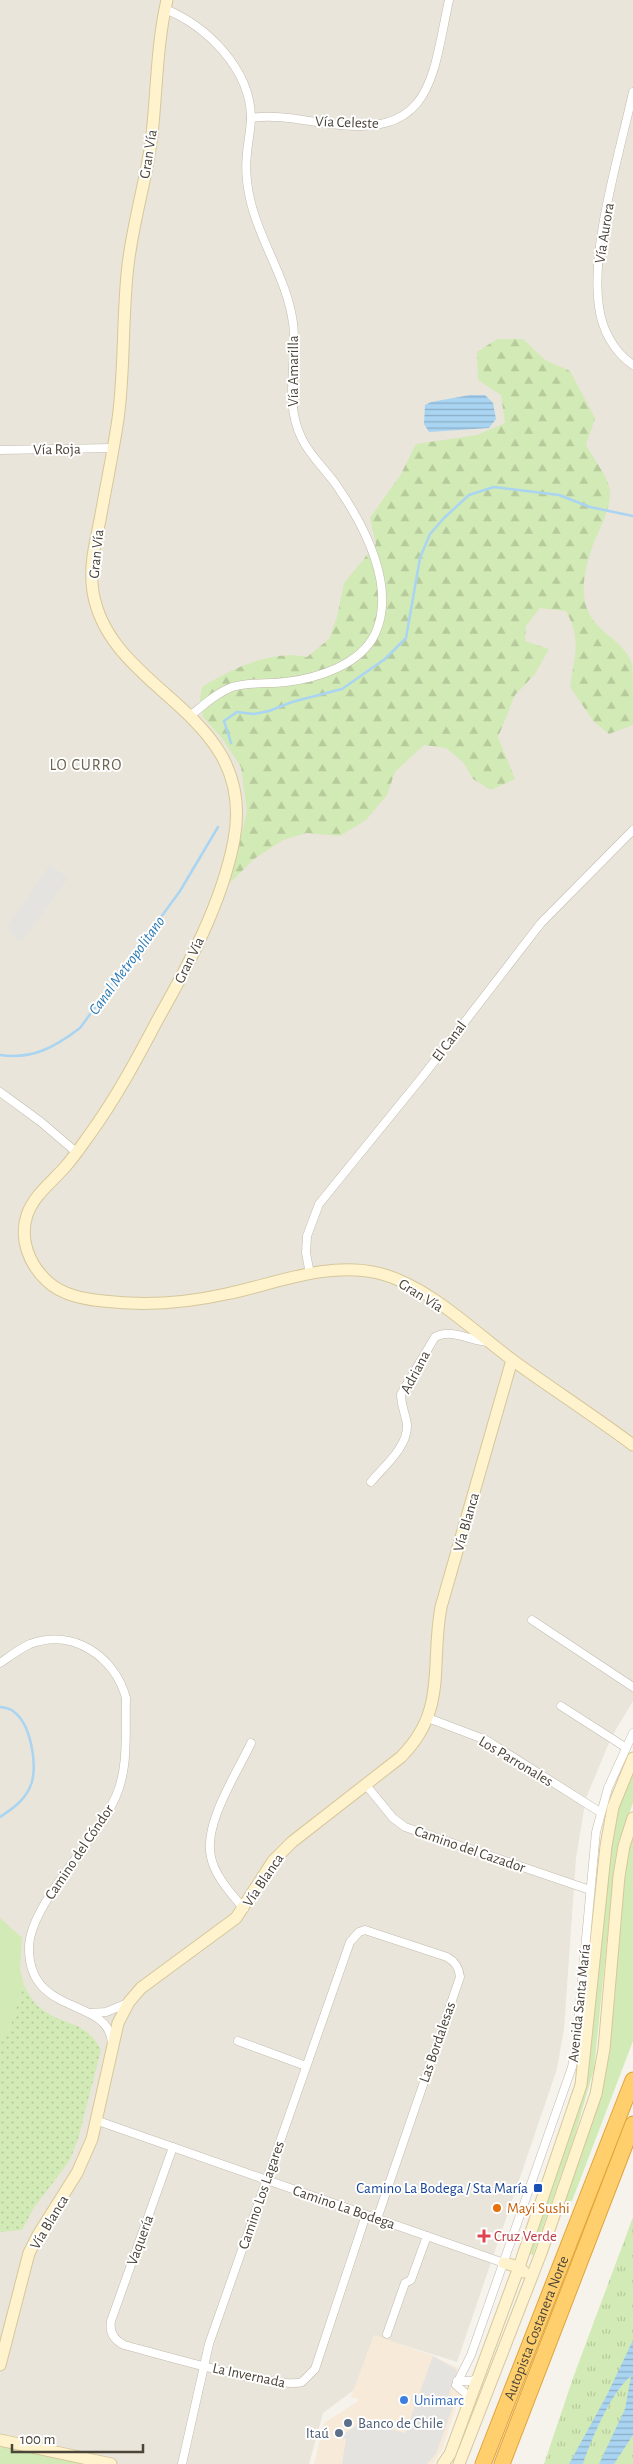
<svg xmlns="http://www.w3.org/2000/svg" width="633" height="2464" viewBox="0 0 633 2464" font-family="'Alegreya Sans',sans-serif">
  <defs>
    <pattern id="forest-firs" width="22" height="20" patternUnits="userSpaceOnUse" patternTransform="scale(1.25)"><rect width="22" height="20" fill="#d2eab5"/><path d="M5 1l3.5 6h-7zM16 11l3.5 6h-7z" fill="#b6ca9c"/></pattern>
    <pattern id="park-tufts" width="24" height="20" patternUnits="userSpaceOnUse" patternTransform="scale(1.25)"><rect width="24" height="20" fill="#d2eab5"/><path d="M3 7l-1-3M5 7V3M7 7l1-3M15 17l-1-3M17 17v-4M19 17l1-3" fill="none" stroke="#b6ca9c"/></pattern>
    <pattern id="garden-dots" width="8" height="8" patternUnits="userSpaceOnUse" patternTransform="scale(1.25)"><rect width="8" height="8" fill="#d2eab5"/><path d="M2 2h.1M6 6h.1" fill="none" stroke="#b6ca9c" stroke-width="1.8" stroke-linecap="round"/></pattern>
    <pattern id="water-rules" width="6" height="5" patternUnits="userSpaceOnUse" patternTransform="scale(1.25)"><rect width="6" height="5" fill="#a9d4f2"/><path d="M0 2.5h6" fill="none" stroke="#8caec5"/></pattern>
  </defs>
  <rect width="100%" height="100%" fill="#f6f3ec"/>
  <path fill="#eae5da" d="M0,0H633V1701L611,1738L586,1798L576,1858L564,2029L557,2069L457,2362L374,2336L354,2390L323,2413L309,2464H0Z"/>
  <path fill="#f7ead8" d="M374,2335L433,2356L467,2372L443,2448L433,2464H314L324,2423L357,2402L358,2399L351,2397Z"/>
  <g fill="#d2eab5">
    <path d="M633,1768V1803L619,1841L615,1861L594,2069L574,2138L533,2255L529,2254L586,2087L606,1872L613,1822Z"/>
    <path d="M633,1833V2041L572,2201H565L595,2113L626,1858Z"/>
    <path d="M0,1918L22,1938L20,1969L24,1985L9,2030L0,2044Z"/>
    <path d="M0,2446L83,2464H0Z"/>
  </g>
  <path fill="url(#forest-firs)" d="M497,339H523L545,360L570,371L595,418L586,445C593,458 609,477 610,492C610,508 603,522 597,535C590,551 582,577 584,595C587,632 623,636 632,664C633,675 633,711 633,725L609,734L594,722L570,687C574,657 582,639 566,611L540,608L526,626L525,641L549,649L535,674L515,695L498,737L515,779L491,790L473,779L463,762L446,748L424,745L395,772L387,795L366,820L340,836L307,833L283,840L254,859L230,883L247,811L241,767L221,737L203,717L200,699L202,687C231,669 272,649 307,657L329,639L337,617L344,583L376,544L370,518L401,474L416,444L477,435L505,423L501,395L478,380L477,352Z"/>
  <path fill="url(#park-tufts)" d="M633,2217V2464H544L573,2378Z"/>
  <path fill="url(#garden-dots)" d="M24,1985C28,1993 33,2002 40,2008C64,2027 85,2019 101,2050L78,2139L70,2160L33,2209L22,2230L0,2232V2044L9,2030Z"/>
  <g fill="#e5e3e0">
    <path d="M50,865L68,878L22,942L14,936L7,926Z"/>
    <path d="M433,2356L457,2370L449,2395L456,2398L436,2454L427,2464H342L346,2439L341,2438L342,2435L362,2422L405,2433Z"/>
  </g>
  <g fill="url(#water-rules)">
    <path d="M470,395H485L493,403L496,419L489,428L429,432L424,424L425,405L431,402Z"/>
    <path d="M633,2340V2435L614,2464H599L625,2409L631,2376C612,2391 591,2439 583,2464H569L607,2395Z"/>
  </g>
  <g fill="none" stroke-linecap="round" stroke-linejoin="round">
    <g stroke="#a9d4f2" stroke-width="2.5">
      <path d="M231,743L224,721L237,712L254,714L269,711L292,702L342,689L385,659L406,638L420,558L430,534L444,518L469,495L494,487L559,495L590,507L633,516"/>
      <path d="M0,1055C32,1060 55,1047 80,1028L180,891L218,827"/>
      <path d="M0,1707C5,1708 11,1708 14,1712C31,1724 39,1769 30,1787C24,1801 12,1809 0,1817"/>
    </g>
    <defs>
      <g id="street">
        <path d="M165,9C207,26 250,69 251,117C251,129 248,141 247,153C245,170 247,187 251,203C261,244 287,279 293,323C298,363 283,401 302,439C311,457 326,470 337,486C364,525 397,587 375,634C360,665 318,678 286,682C268,684 249,682 232,687C216,693 204,705 191,715"/>
        <path d="M633,92C620,152 590,249 599,307C602,330 614,352 633,365"/>
        <path d="M251,118C277,114 305,121 331,124C433,138 432,78 449,0"/>
        <path d="M0,450L113,448"/>
        <path d="M0,1092L41,1122L76,1152"/>
        <path d="M310,1274L306,1253L307,1236L319,1204L423,1076L541,923L633,830"/>
        <path d="M371,1482C384,1466 408,1447 407,1425C406,1415 401,1406 401,1394L435,1337C452,1328 470,1341 488,1342"/>
        <path d="M532,1620L633,1687"/>
        <path d="M0,1663C9,1657 19,1649 30,1644C72,1628 115,1656 126,1698C125,1730 129,1767 116,1796C97,1840 30,1904 29,1947C28,2018 109,1996 112,2043"/>
        <path d="M561,1706L625,1747"/>
        <path d="M428,1718L486,1740L600,1812"/>
        <path d="M366,1785L393,1818L405,1827L590,1890"/>
        <path d="M244,1909C232,1894 215,1877 211,1857C203,1824 237,1773 251,1743"/>
        <path d="M91,2013L106,2012L128,2003"/>
        <path d="M238,2041L306,2066"/>
        <path d="M98,2121L504,2263"/>
        <path d="M173,2147L111,2321C109,2332 114,2340 124,2345C155,2353 279,2390 302,2382L315,2369L366,2215"/>
        <path d="M387,2334L405,2283L411,2280L427,2236"/>
        <path d="M457,2381H472L478,2377"/>
        <path d="M470,2397L456,2385L471,2355L572,2067L576,2045L596,1832L608,1788L633,1733"/>
        <path d="M182,2464L209,2344L350,1942L359,1932L365,1930L447,1957C456,1962 459,1968 460,1977L377,2219"/>
      </g>
      <g id="secondary">
        <path d="M167,0C156,47 157,96 151,143C145,184 133,223 128,265C122,316 125,368 118,419C113,453 106,486 100,520C95,544 89,567 93,592C110,694 258,711 234,840C222,903 189,964 158,1019C137,1059 116,1098 90,1134C82,1145 74,1157 65,1167C51,1183 34,1195 27,1215C19,1239 29,1264 47,1281C62,1295 83,1299 103,1301C145,1306 186,1303 226,1294C275,1284 327,1261 378,1273C428,1285 474,1332 515,1362C554,1390 594,1416 633,1445"/>
        <path d="M504,2263L519,2267L524,2272"/>
        <path d="M0,2365L29,2253L38,2235L77,2173L92,2139L118,2023L129,2002L141,1988L236,1918L273,1861L292,1842L401,1757C448,1710 430,1665 441,1607L512,1360"/>
        <path d="M0,2440L111,2464"/>
        <path d="M443,2464L450,2454L519,2267L581,2085L606,1846L613,1807L633,1758"/>
        <path d="M459,2464L541,2253L596,2094L604,2049L619,1876L624,1846L633,1818"/>
      </g>
      <g id="highway">
        <path id="s1" d="M483,2464L633,2080"/>
        <path d="M502,2464L633,2124"/>
      </g>
    </defs>
    <use href="#street" stroke="#c2bbae" stroke-width="9"/>
    <use href="#secondary" stroke="#d6c79b" stroke-width="13"/>
    <use href="#highway" stroke="#e0a43c" stroke-width="17"/>
    <use href="#street" stroke="#fff" stroke-width="8"/>
    <use href="#secondary" stroke="#fff3cd" stroke-width="11"/>
    <use href="#highway" stroke="#ffcf6e" stroke-width="15"/>
  </g>
  <rect fill="#1a4fb4" stroke="#fff" stroke-width="2" x="533" y="2183" width="10" height="10" rx="2.5"/>
  <circle fill="#e8710a" stroke="#fff" stroke-width="2" cx="497" cy="2208" r="5"/>
  <path fill="#e0444e" stroke="#fff" stroke-width="2" d="M481.5 2228.5h5v5h5v5h-5v5h-5v-5h-5v-5h5z"/>
  <circle fill="#3f7fe0" stroke="#fff" stroke-width="2" cx="404" cy="2400" r="5"/>
  <g fill="#5c6f8a" stroke="#fff" stroke-width="2">
    <circle cx="348" cy="2423" r="5"/>
    <circle cx="339" cy="2433" r="5"/>
  </g>
  <g text-anchor="middle" stroke-width="4" stroke-linejoin="round" paint-order="stroke">
    <g font-size="15" fill="#4b4439" stroke="#fff">
      <text transform="translate(347 122) rotate(2)" y="5">Vía Celeste</text>
      <text transform="translate(148 154) rotate(-81)" y="5">Gran Vía</text>
      <text transform="translate(604 233) rotate(-81)" y="5">Vía Aurora</text>
      <text transform="translate(293 371) rotate(-90)" y="5">Vía Amarilla</text>
      <text transform="translate(57 449) rotate(-1)" y="5">Vía Roja</text>
      <text transform="translate(96 554) rotate(-84)" y="5">Gran Vía</text>
      <text transform="translate(189 960) rotate(-64)" y="5">Gran Vía</text>
      <text transform="translate(449 1041) rotate(-53)" y="5">El Canal</text>
      <text transform="translate(421 1295) rotate(32)" y="5">Gran Vía</text>
      <text transform="translate(415 1372) rotate(-62)" y="5">Adriana</text>
      <text transform="translate(466 1522) rotate(-74)" y="5">Vía Blanca</text>
      <text transform="translate(516 1761) rotate(31)" y="5">Los Parronales</text>
      <text transform="translate(470 1849) rotate(19)" y="5">Camino del Cazador</text>
      <text transform="translate(79 1852) rotate(-56)" y="5">Camino del Cóndor</text>
      <text transform="translate(263 1880) rotate(-56)" y="5">Vía Blanca</text>
      <text transform="translate(579 2003) rotate(-84)" y="5">Avenida Santa María</text>
      <text transform="translate(437 2042) rotate(-71)" y="5">Las Bordalesas</text>
      <text transform="translate(261 2195) rotate(-71)" y="5">Camino Los Lagares</text>
      <text transform="translate(344 2207) rotate(19)" y="5">Camino La Bodega</text>
      <text transform="translate(49 2222) rotate(-59)" y="5">Vía Blanca</text>
      <text transform="translate(140 2240) rotate(-70)" y="5">Vaquería</text>
      <text dy="5" stroke="none"><textPath href="#s1" startOffset="146">Autopista Costanera Norte</textPath></text>
      <text transform="translate(249 2375) rotate(12)" y="5">La Invernada</text>
    </g>
    <g font-size="15" fill="#164399" stroke="#fff" text-anchor="end">
      <text x="528" y="2193">Camino La Bodega / Sta María</text>
    </g>
    <g font-size="15" fill="#c56008" stroke="#fff" text-anchor="start">
      <text x="507" y="2213">Mayi Sushi</text>
    </g>
    <g font-size="15" fill="#be3a42" stroke="#fff" text-anchor="start">
      <text x="494" y="2241">Cruz Verde</text>
    </g>
    <g font-size="15" fill="#366cbe" stroke="#fff" text-anchor="start">
      <text x="414" y="2405">Unimarc</text>
    </g>
    <g font-size="15" fill="#4e5e75" stroke="#fff" text-anchor="start">
      <text x="358" y="2428">Banco de Chile</text>
      <text x="329" y="2438" text-anchor="end">Itaú</text>
    </g>
    <g font-size="16" letter-spacing="1" fill="#6e6250" stroke="#fff">
      <text x="86" y="770">LO CURRO</text>
    </g>
    <g font-size="16" font-style="italic" fill="#2e7ab2" stroke="#fff">
      <text transform="translate(126 965) rotate(-54)" y="6">Canal Metropolitano</text>
    </g>
  </g>
  <path d="M12 2444v8h131v-8" fill="none" stroke="#4b4439" stroke-width="2.5"/>
  <text x="20" y="2444" font-size="15" fill="#4b4439" stroke="#ffffff" stroke-width="4" paint-order="stroke">100 m</text>
</svg>
